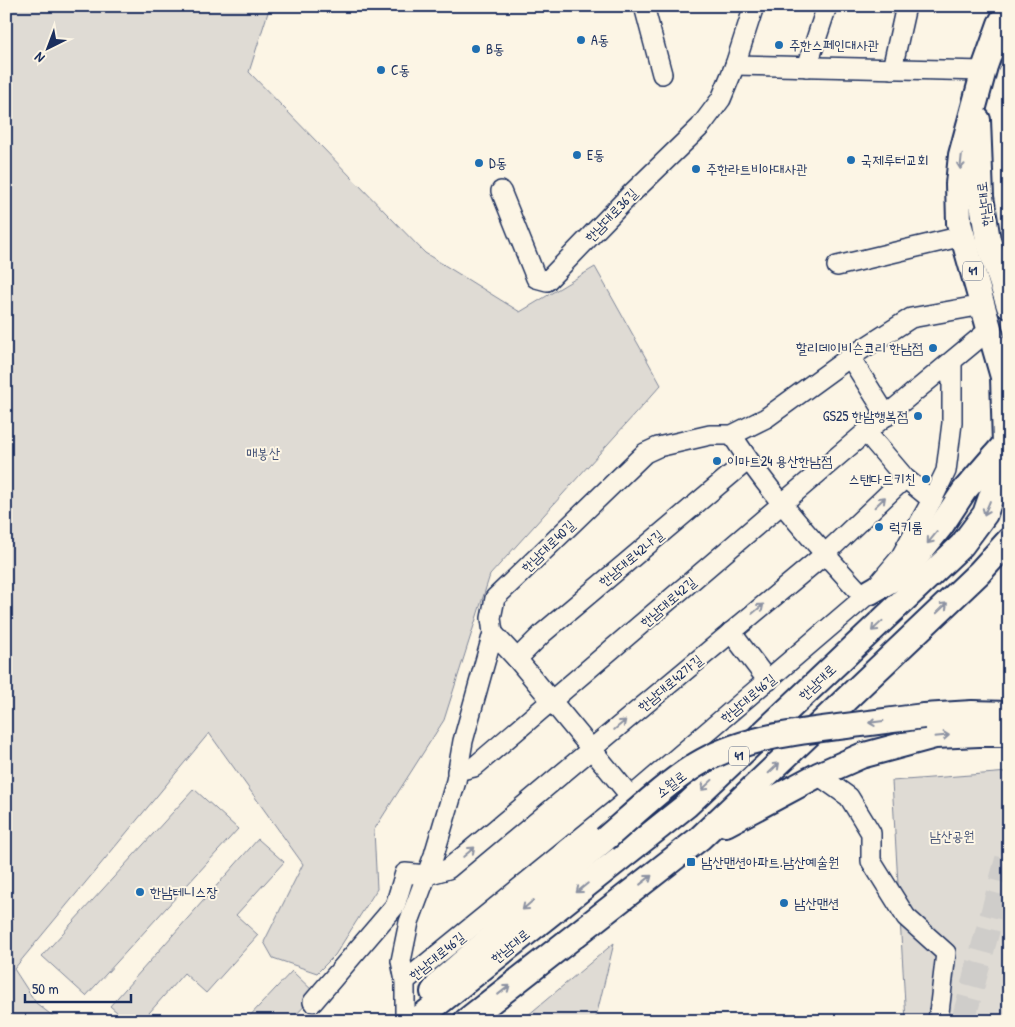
<svg xmlns="http://www.w3.org/2000/svg" width="1015" height="1027" viewBox="0 0 1015 1027" font-family="'Patrick Hand','Poor Story',sans-serif">
  <rect width="100%" height="100%" fill="#fcf5e5"/>
  <filter id="ink" filterUnits="userSpaceOnUse"><feTurbulence type="fractalNoise" baseFrequency=".02" numOctaves="2"/><feDisplacementMap in="SourceGraphic" scale="10" xChannelSelector="R" yChannelSelector="G"/><feConvolveMatrix kernelMatrix="1 2 1 2 8 2 1 2 1" color-interpolation-filters="sRGB"/></filter>
  <g filter="url(#ink)">
    <g fill="#dfdbd4" stroke="#7d8599">
      <path d="M6,6H270L249,72L425,253L520,312L595,267L661,385L490,575L444,720L374,830L377,889L335,955L317,973L273,958L264,942L303,864L209,733L14,969L36,1003L59,1021H6Z"/>
      <path d="M1009,772V1021H906L892,781Z"/>
      <path d="M194,789L238,829L86,996L42,956Z"/>
      <path d="M258,839L284,862L236,915L258,935L206,993L184,973L142,1021H127L110,1006Z"/>
      <path d="M614,943L595,1021H521Z"/>
      <path d="M292,971L316,994L290,1021H245Z"/>
    </g>
    <g fill="none" stroke-linecap="round" stroke-linejoin="round">
      <path stroke="#cfcdca" stroke-width="24" stroke-dasharray="24 12" stroke-linecap="butt" d="M963,1021L1009,852"/>
      <defs>
        <g id="minor">
          <path d="M644,6L662,74"/>
          <path d="M735,65L984,71"/>
          <path d="M807,67L827,6"/>
          <path d="M892,69L906,6"/>
          <path d="M501,191L536,278L547,281L631,194L700,127L721,99L735,65L754,6"/>
          <path d="M837,266L963,236"/>
          <path d="M850,357L887,416"/>
          <path d="M866,432L905,478L932,500"/>
          <path d="M732,435C769,493 818,547 864,597"/>
          <path d="M731,632L768,681"/>
          <path d="M493,633L517,659L631,797"/>
          <path d="M517,659L543,633L748,460"/>
          <path d="M457,771L474,767L866,432L989,330"/>
          <path d="M818,775L849,797L871,833V861L906,917L946,953L938,1021"/>
          <path d="M405,981L631,797L873,590L900,558L932,500L946,471L952,423V362"/>
          <path d="M313,1002L395,906L405,873L427,875L448,869L825,554L905,478"/>
          <path d="M405,1021V981L401,961L409,922L434,855L456,781L463,741L493,633L491,618L495,598L645,453L658,447L710,435H732L766,418L850,357L911,318L983,305"/>
        </g>
        <g id="major">
          <path d="M978,120L981,197L988,240L1009,306"/>
          <path d="M870,592L903,573L941,526L964,491L1004,445"/>
          <path d="M924,716L972,713L1009,714"/>
          <path d="M726,824L818,775L861,756L935,736L979,734H1009"/>
          <path d="M433,992L441,981L605,839"/>
          <path d="M416,1021L687,805L962,545L985,514L999,474L1005,444L1003,377L959,223L958,184L961,155L985,66L1000,24L1009,9"/>
          <path d="M466,1021L700,838L979,573L1009,540"/>
        </g>
      </defs>
      <use href="#minor" stroke="#1b2f5e" stroke-width="22"/>
      <use href="#major" stroke="#1b2f5e" stroke-width="28"/>
      <use href="#minor" stroke="#fcf5e5" stroke-width="19"/>
      <use href="#major" stroke="#fcf5e5" stroke-width="24"/>
      <defs>
        <path id="major-bridge" d="M605,839C633,815 665,784 696,765C738,739 790,733 838,727C867,723 895,720 924,716"/>
      </defs>
      <use href="#major-bridge" stroke="#1b2f5e" stroke-width="28" stroke-linecap="butt"/>
      <use href="#major-bridge" stroke="#fcf5e5" stroke-width="24"/>
    </g>
    <defs><path id="oneway-shaft" d="M-6 0H5M1.5-3L5.5 0L1.5 3" fill="none" stroke-width="1.6" stroke-linecap="round" stroke-linejoin="round" transform="scale(1.25)"/></defs>
    <g stroke="#8c92a2">
      <use href="#oneway-shaft" transform="translate(961 162) rotate(96)"/>
      <use href="#oneway-shaft" transform="translate(880 502) rotate(-44)"/>
      <use href="#oneway-shaft" transform="translate(987 508) rotate(113)"/>
      <use href="#oneway-shaft" transform="translate(932 538) rotate(129)"/>
      <use href="#oneway-shaft" transform="translate(942 608) rotate(-44)"/>
      <use href="#oneway-shaft" transform="translate(758 609) rotate(-40)"/>
      <use href="#oneway-shaft" transform="translate(877 626) rotate(137)"/>
      <use href="#oneway-shaft" transform="translate(876 722) rotate(173)"/>
      <use href="#oneway-shaft" transform="translate(620 725) rotate(-40)"/>
      <use href="#oneway-shaft" transform="translate(942 736) rotate(-5)"/>
      <use href="#oneway-shaft" transform="translate(774 768) rotate(-44)"/>
      <use href="#oneway-shaft" transform="translate(707 785) rotate(137)"/>
      <use href="#oneway-shaft" transform="translate(469 852) rotate(-40)"/>
      <use href="#oneway-shaft" transform="translate(646 880) rotate(-38)"/>
      <use href="#oneway-shaft" transform="translate(582 888) rotate(141)"/>
      <use href="#oneway-shaft" transform="translate(528 905) rotate(139)"/>
      <use href="#oneway-shaft" transform="translate(504 990) rotate(-38)"/>
    </g>
  </g>
  <g fill="#1f6fb2" stroke="#fcf5e5" stroke-width="2">
    <circle cx="581" cy="40" r="5"/>
    <circle cx="779" cy="45" r="5"/>
    <circle cx="476" cy="49" r="5"/>
    <circle cx="381" cy="70" r="5"/>
    <circle cx="577" cy="155" r="5"/>
    <circle cx="851" cy="160" r="5"/>
    <circle cx="479" cy="163" r="5"/>
    <circle cx="696" cy="169" r="5"/>
    <circle cx="933" cy="348" r="5"/>
    <circle cx="918" cy="416" r="5"/>
    <circle cx="717" cy="461" r="5"/>
    <circle cx="926" cy="479" r="5"/>
    <circle cx="879" cy="527" r="5"/>
    <rect x="686" y="857" width="10" height="10" rx="2.5"/>
    <circle cx="140" cy="892" r="5"/>
    <circle cx="784" cy="903" r="5"/>
  </g>
  <g text-anchor="middle" stroke-width="4" stroke-linejoin="round" paint-order="stroke">
    <g fill="#fcf5e5" stroke="#5e6a86" stroke-width="1">
      <rect x="963" y="261.5" width="20" height="19" rx="4"/>
      <rect x="729" y="746.5" width="20" height="19" rx="4"/>
    </g>
    <g font-size="12" font-weight="bold" fill="#1b2f5e">
      <text x="973" y="275">41</text>
      <text x="739" y="760">41</text>
    </g>
    <g font-size="14" fill="#1b2f5e" stroke="#fcf5e5" text-anchor="start">
      <text x="591" y="45">A동</text>
      <text x="789" y="50">주한스페인대사관</text>
      <text x="486" y="54">B동</text>
      <text x="391" y="75">C동</text>
      <text x="587" y="160">E동</text>
      <text x="861" y="165">국제루터교회</text>
      <text x="489" y="168">D동</text>
      <text x="706" y="174">주한라트비아대사관</text>
      <text x="923" y="353" text-anchor="end">할리데이비슨코리 한남점</text>
      <text x="908" y="421" text-anchor="end">GS25 한남행복점</text>
      <text x="727" y="466">이마트24 용산한남점</text>
      <text x="916" y="484" text-anchor="end">스탠다드키친</text>
      <text x="889" y="532">럭키룸</text>
      <text x="701" y="867">남산맨션아파트.남산예술원</text>
      <text x="150" y="897">한남테니스장</text>
      <text x="794" y="908">남산맨션</text>
    </g>
    <g font-size="14" fill="#1b2f5e" stroke="#fcf5e5">
      <text transform="translate(984 204) rotate(-97)" y="5">한남대로</text>
      <text transform="translate(611 215) rotate(-46)" y="5">한남대로36길</text>
      <text transform="translate(548 546) rotate(-44)" y="5">한남대로40길</text>
      <text transform="translate(631 558) rotate(-40)" y="5">한남대로42나길</text>
      <text transform="translate(668 602) rotate(-41)" y="5">한남대로42길</text>
      <text transform="translate(817 682) rotate(-43)" y="5">한남대로</text>
      <text transform="translate(670 683) rotate(-40)" y="5">한남대로42가길</text>
      <text transform="translate(748 698) rotate(-40)" y="5">한남대로46길</text>
      <text transform="translate(671 784) rotate(-37)" y="5">소월로</text>
      <text transform="translate(510 946) rotate(-39)" y="5">한남대로</text>
      <text transform="translate(437 956) rotate(-39)" y="5">한남대로46길</text>
    </g>
    <g font-size="14" fill="#425176" stroke="#fcf5e5">
      <text x="263" y="458">매봉산</text>
      <text x="952" y="841">남산공원</text>
    </g>
  </g>
  <rect width="1015" height="1027" fill="none" stroke="#fcf5e5" stroke-width="25"/>
  <rect x="12" y="12" width="990" height="1002" fill="none" stroke="#1b2f5e" stroke-width="2" filter="url(#ink)"/>
  <g transform="translate(48 48) rotate(222)" stroke="#fcf5e5" stroke-width="4" paint-order="stroke">
  <path d="M0-4L9 19L0 12L-9 19Z" fill="#1b2f5e"/>
  <text y="-8" font-size="14" font-weight="bold" text-anchor="middle" fill="#1b2f5e">N</text>
  </g>
  <path d="M25 994v8h106v-8" fill="none" stroke="#1b2f5e" stroke-width="2.5"/>
  <text x="32" y="994" font-size="15" fill="#1b2f5e" stroke="#fcf5e5" stroke-width="4" paint-order="stroke">50 m</text>
</svg>
